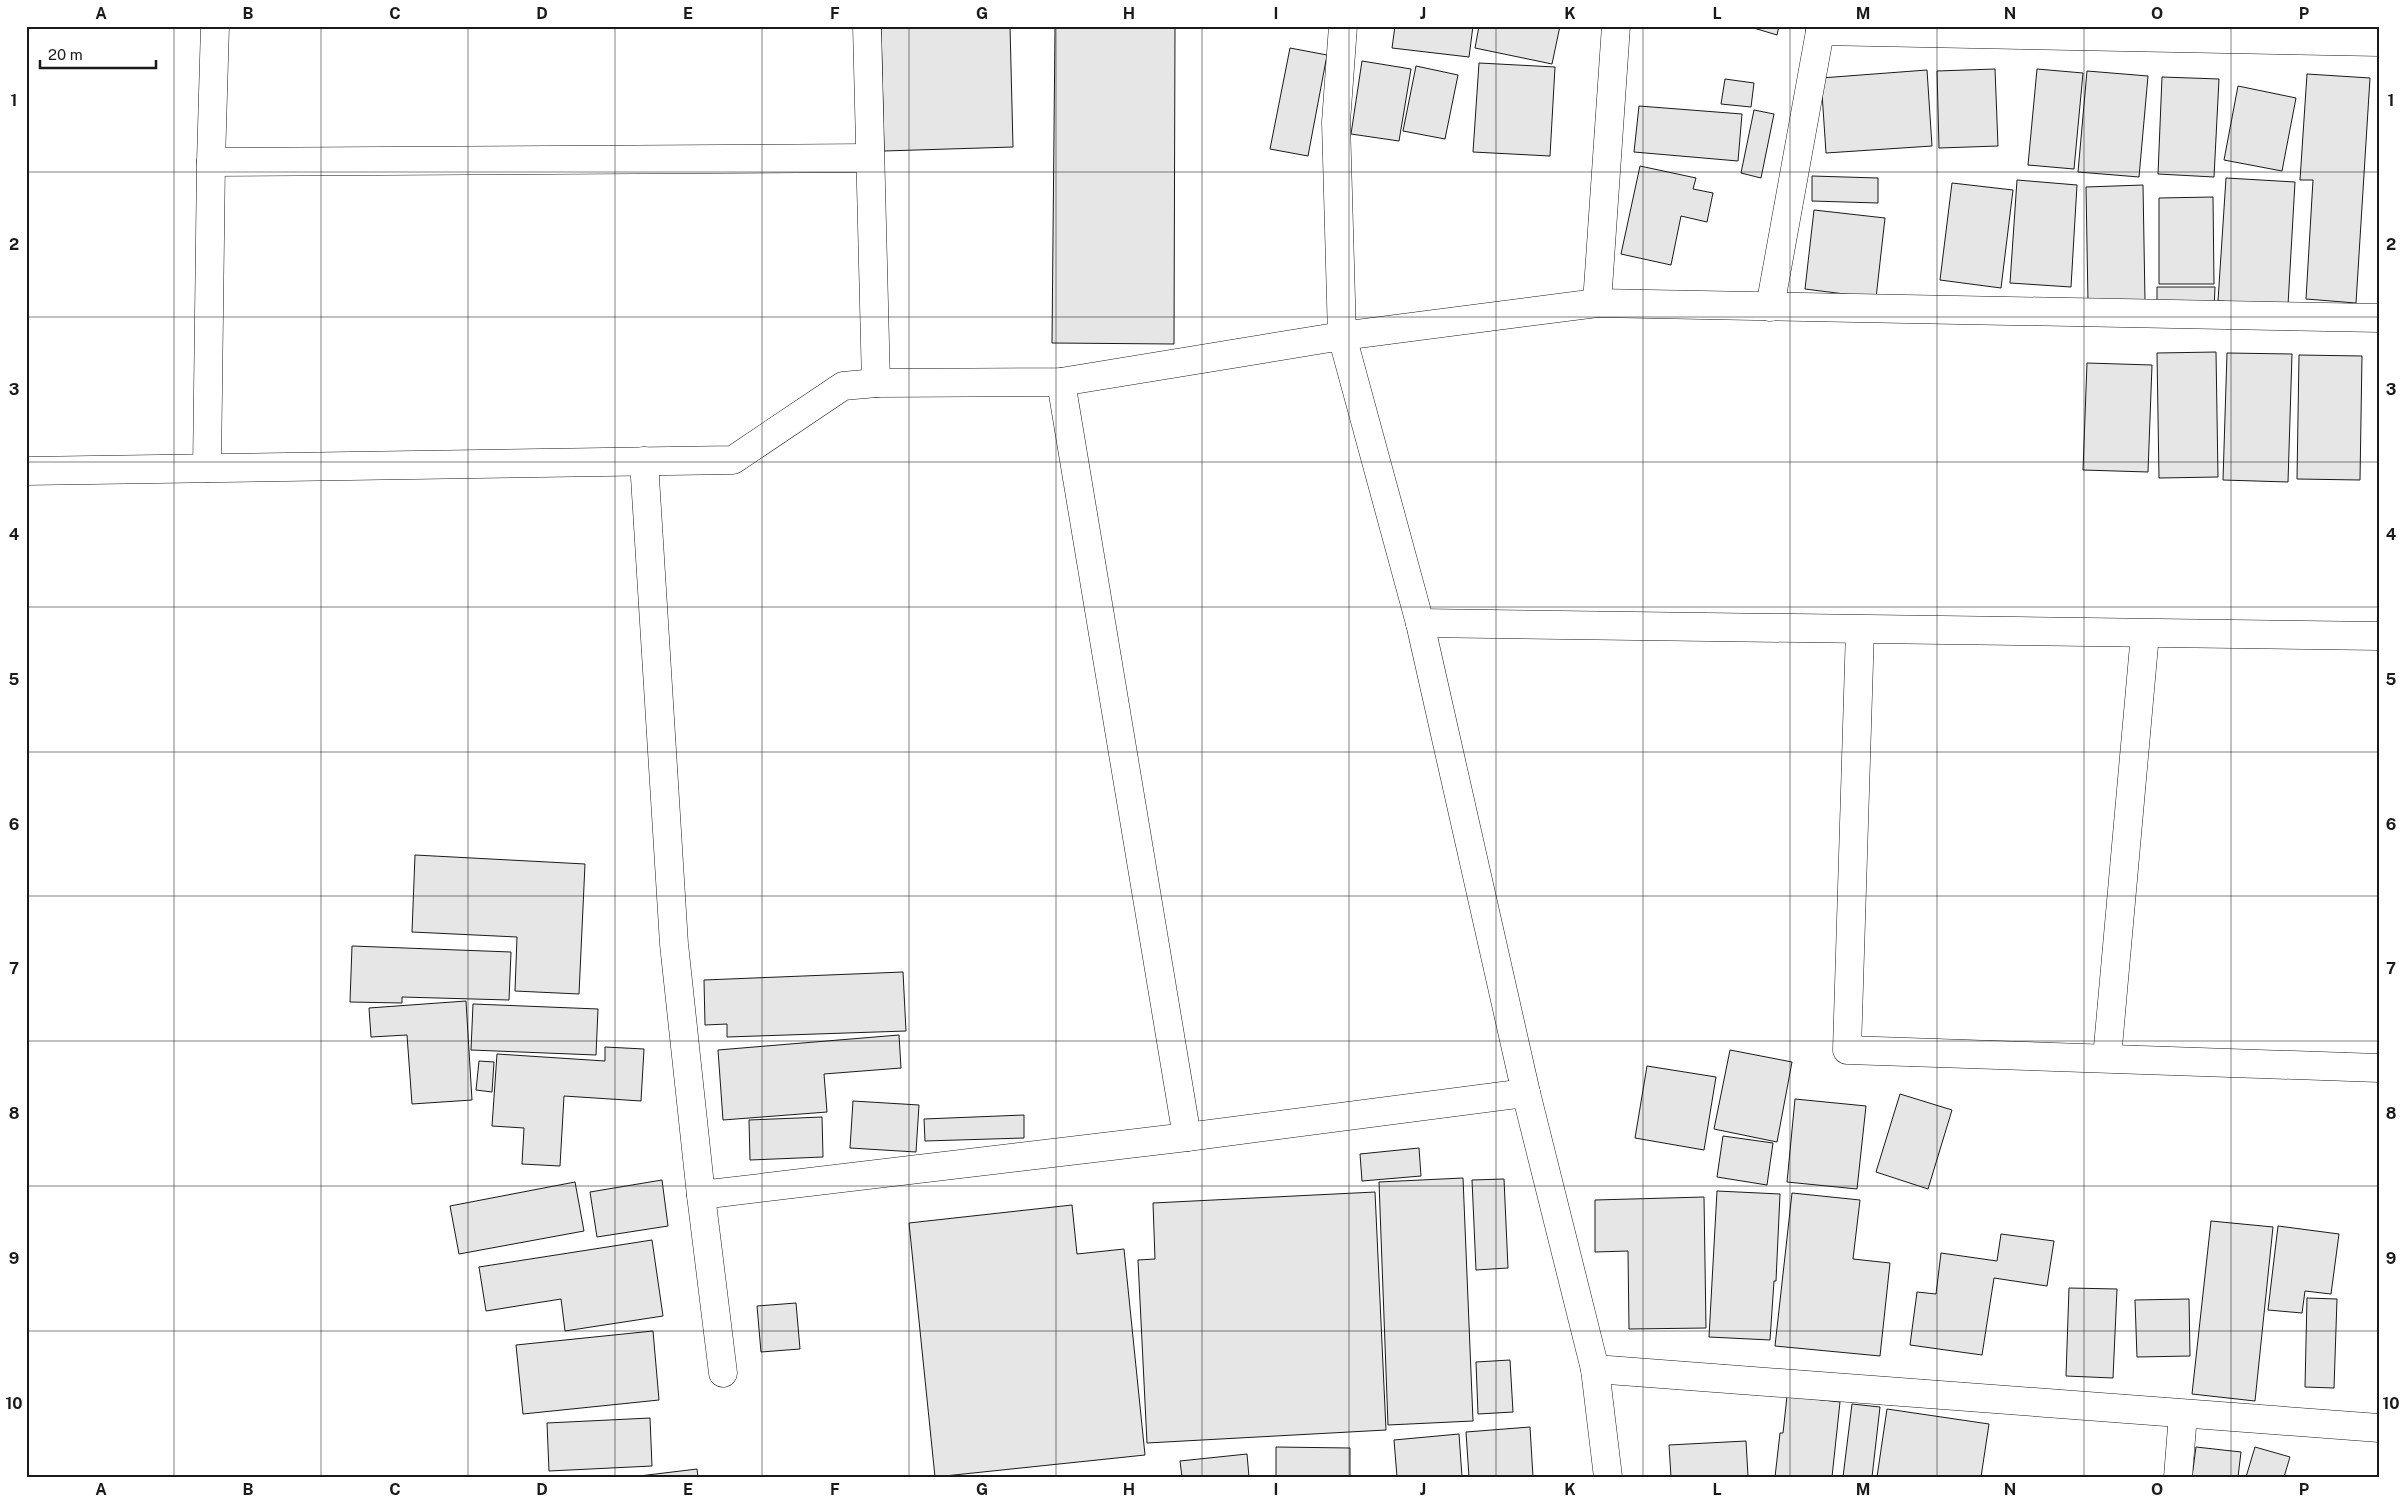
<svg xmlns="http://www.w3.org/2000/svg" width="2405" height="1503" viewBox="0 0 2405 1503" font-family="'Public Sans',sans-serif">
  <rect width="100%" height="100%" fill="#fff"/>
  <g fill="#e6e6e6" stroke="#1a1a1a">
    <path d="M881,26H1010L1013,147L884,151Z"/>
    <path d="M1055,26H1175L1174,344L1052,343Z"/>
    <path d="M1395,26H1473L1469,57L1392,48Z"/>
    <path d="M1479,26H1560L1552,64L1475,48Z"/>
    <path d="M1747,26H1779L1777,35Z"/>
    <path d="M1290,48L1327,55L1308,156L1270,149Z"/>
    <path d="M1362,61L1411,69L1399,141L1351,134Z"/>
    <path d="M1479,63L1555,67L1550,156L1473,152Z"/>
    <path d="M1416,66L1458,75L1445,139L1403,131Z"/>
    <path d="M1995,69L1998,146L1939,148L1937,71Z"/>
    <path d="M2037,69L2083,73L2074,169L2028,165Z"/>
    <path d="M1927,70L1932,146L1826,153L1821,78Z"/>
    <path d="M2087,71L2148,76L2139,177L2078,172Z"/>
    <path d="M2307,74L2370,78L2356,303L2306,299L2313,180H2300Z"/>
    <path d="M2162,77L2219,79L2214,177L2158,174Z"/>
    <path d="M1725,79L1754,83L1751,107L1721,104Z"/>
    <path d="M2238,86L2296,98L2282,171L2224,160Z"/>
    <path d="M1639,106L1742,114L1738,161L1634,152Z"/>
    <path d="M1754,110L1774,114L1761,178L1741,173Z"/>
    <path d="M1640,166L1696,178L1693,189L1713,193L1707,222L1681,216L1671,265L1621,254Z"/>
    <path d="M1812,176L1878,178V203L1812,201Z"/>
    <path d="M2226,178L2295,182L2288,305L2218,301Z"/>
    <path d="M2017,180L2077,185L2071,287L2010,283Z"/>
    <path d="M1952,183L2013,190L2001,288L1940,280Z"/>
    <path d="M2143,185L2145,301L2088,302L2086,187Z"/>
    <path d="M2213,197L2214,284H2159V198Z"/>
    <path d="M1814,210L1885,218L1876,298L1805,289Z"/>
    <path d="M2157,287H2215L2214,309L2157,310Z"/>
    <path d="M2216,352L2218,477L2159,478L2157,353Z"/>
    <path d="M2227,353L2292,354L2288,482L2223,480Z"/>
    <path d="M2299,355L2362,356L2360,480L2297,479Z"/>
    <path d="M2087,363L2152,365L2148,472L2083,470Z"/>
    <path d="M415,855L585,864L579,994L515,991L517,937L412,932Z"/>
    <path d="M352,946L511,952L509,1000L402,997V1003L350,1002Z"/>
    <path d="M903,972L906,1031L727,1037V1024L705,1025L704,980Z"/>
    <path d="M466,1001L472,1100L412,1104L407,1035L371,1037L369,1008Z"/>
    <path d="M473,1004L598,1009L596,1055L471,1050Z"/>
    <path d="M899,1035L901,1068L824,1074L827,1112L723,1120L718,1050Z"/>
    <path d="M605,1047L644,1049L641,1101L564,1096L560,1166L522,1164L524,1128L492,1126L497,1054L605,1061Z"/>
    <path d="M1730,1050L1792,1062L1777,1142L1714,1129Z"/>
    <path d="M479,1061L494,1062L492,1092L476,1090Z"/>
    <path d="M1647,1066L1716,1077L1704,1150L1635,1138Z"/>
    <path d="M1900,1094L1952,1110L1928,1189L1876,1172Z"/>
    <path d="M1795,1099L1866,1106L1857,1189L1787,1182Z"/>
    <path d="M853,1101L919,1105L916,1152L850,1148Z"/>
    <path d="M1024,1115V1138L925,1141L924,1119Z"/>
    <path d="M822,1117L823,1157L750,1160L749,1120Z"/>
    <path d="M1723,1136L1773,1143L1767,1185L1717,1177Z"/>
    <path d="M1419,1148L1421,1176L1362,1181L1360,1154Z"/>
    <path d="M1463,1178L1473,1421L1388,1425L1379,1182Z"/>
    <path d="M1504,1179L1508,1268L1476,1270L1472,1180Z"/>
    <path d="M662,1180L668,1226L597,1237L590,1192Z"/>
    <path d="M575,1182L584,1231L459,1254L450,1206Z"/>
    <path d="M1717,1191L1780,1194L1776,1281H1774L1770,1340L1709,1337Z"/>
    <path d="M1375,1192L1386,1430L1147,1443L1138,1260L1155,1259L1153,1203Z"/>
    <path d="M1792,1193L1860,1200L1853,1259L1890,1263L1880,1356L1775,1346Z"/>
    <path d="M1704,1197L1706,1328L1629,1329L1628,1251L1595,1252V1200Z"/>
    <path d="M1072,1205L1077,1254L1124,1249L1145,1455L935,1477L909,1223Z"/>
    <path d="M2211,1221L2273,1227L2255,1401L2192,1394Z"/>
    <path d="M2278,1226L2339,1234L2331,1294L2305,1291L2302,1313L2268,1310Z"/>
    <path d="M2001,1234L2054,1241L2047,1286L1994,1278L1982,1355L1910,1345L1917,1292L1936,1294L1941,1253L1997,1261Z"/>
    <path d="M652,1240L663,1316L565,1331L561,1299L486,1311L479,1267Z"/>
    <path d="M2069,1288L2117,1289L2113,1378L2066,1376Z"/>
    <path d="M2307,1298L2337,1299L2334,1388L2305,1387Z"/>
    <path d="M2189,1299L2190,1356L2137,1357L2135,1300Z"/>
    <path d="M796,1303L800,1349L761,1352L757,1306Z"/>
    <path d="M653,1331L659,1400L523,1414L516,1345Z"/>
    <path d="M1510,1360L1513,1412L1478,1414L1476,1362Z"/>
    <path d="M1787,1396L1840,1402L1832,1477H1775L1780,1433H1783Z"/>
    <path d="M1852,1404L1880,1407L1872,1477H1843Z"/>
    <path d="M1887,1409L1989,1424L1981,1477H1877Z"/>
    <path d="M650,1418L652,1466L549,1471L547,1423Z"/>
    <path d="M1530,1427L1533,1477H1469L1466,1432Z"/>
    <path d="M1459,1434L1462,1477H1397L1394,1440Z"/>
    <path d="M1746,1441L1748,1476L1671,1477L1669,1445Z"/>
    <path d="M1276,1447L1350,1448V1477H1276Z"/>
    <path d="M2196,1447L2241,1452L2238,1477H2192Z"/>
    <path d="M2255,1447L2290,1457L2284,1477H2246Z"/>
    <path d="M1247,1454L1249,1477H1182L1180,1461Z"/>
    <path d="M697,1469L698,1477H631Z"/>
  </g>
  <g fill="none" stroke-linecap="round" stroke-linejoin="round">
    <defs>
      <g id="minor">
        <path d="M867,26L876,383"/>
        <path d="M1343,26L1336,122L1342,336L1597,303L2379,318"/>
        <path d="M1820,31L2379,42"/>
        <path d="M211,162L869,158"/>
        <path d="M1597,303L1616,26"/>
        <path d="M1770,307L1821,26"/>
        <path d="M1061,382L1187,1137"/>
        <path d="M644,461L674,944L701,1195L1187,1137L1526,1093"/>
        <path d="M207,468L211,162L215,26"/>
        <path d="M26,471L733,460L843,386L876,383L1061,382L1342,336L1420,623L1526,1093L1595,1369L1608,1477"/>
        <path d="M1420,623L2379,636"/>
        <path d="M1860,630L1847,1050L2379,1068"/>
        <path d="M2107,1058L2145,634"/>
        <path d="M701,1195L723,1373"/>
        <path d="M1595,1369L2379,1428"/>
        <path d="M2178,1477L2183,1414"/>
      </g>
    </defs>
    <use href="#minor" stroke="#1a1a1a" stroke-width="29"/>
    <use href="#minor" stroke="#fff" stroke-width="28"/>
  </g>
  <path fill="none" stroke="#1a1a1a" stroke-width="1" stroke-opacity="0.55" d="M174,26V1477M321,26V1477M468,26V1477M615,26V1477M762,26V1477M909,26V1477M1056,26V1477M1202,26V1477M1349,26V1477M1496,26V1477M1643,26V1477M1790,26V1477M1937,26V1477M2084,26V1477M2231,26V1477M26,172H2379M26,317H2379M26,462H2379M26,607H2379M26,752H2379M26,896H2379M26,1041H2379M26,1186H2379M26,1331H2379"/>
  <rect width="2405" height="1503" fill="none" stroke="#ffffff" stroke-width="55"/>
  <path d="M40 60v8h116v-8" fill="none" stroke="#1a1a1a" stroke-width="2.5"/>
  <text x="48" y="60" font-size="15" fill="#1a1a1a" stroke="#ffffff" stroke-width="4" paint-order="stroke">20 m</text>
  <rect x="28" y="28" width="2350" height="1448" fill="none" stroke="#1a1a1a" stroke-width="2"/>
  <g font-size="16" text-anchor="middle" font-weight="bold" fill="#1a1a1a">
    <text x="101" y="19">A</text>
    <text x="248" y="19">B</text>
    <text x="395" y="19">C</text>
    <text x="542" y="19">D</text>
    <text x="688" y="19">E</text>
    <text x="835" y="19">F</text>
    <text x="982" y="19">G</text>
    <text x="1129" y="19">H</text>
    <text x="1276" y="19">I</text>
    <text x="1423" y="19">J</text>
    <text x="1570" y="19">K</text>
    <text x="1717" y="19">L</text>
    <text x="1863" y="19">M</text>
    <text x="2010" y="19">N</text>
    <text x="2157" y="19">O</text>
    <text x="2304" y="19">P</text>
    <text x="14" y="106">1</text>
    <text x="2391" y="106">1</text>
    <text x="14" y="250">2</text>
    <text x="2391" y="250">2</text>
    <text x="14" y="395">3</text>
    <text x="2391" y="395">3</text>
    <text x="14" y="540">4</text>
    <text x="2391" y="540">4</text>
    <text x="14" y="685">5</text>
    <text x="2391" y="685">5</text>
    <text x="14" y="830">6</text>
    <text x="2391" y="830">6</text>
    <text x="14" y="974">7</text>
    <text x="2391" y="974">7</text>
    <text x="14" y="1119">8</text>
    <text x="2391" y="1119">8</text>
    <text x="14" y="1264">9</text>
    <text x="2391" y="1264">9</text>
    <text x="14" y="1409">10</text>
    <text x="2391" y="1409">10</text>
    <text x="101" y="1495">A</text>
    <text x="248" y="1495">B</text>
    <text x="395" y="1495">C</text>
    <text x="542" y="1495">D</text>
    <text x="688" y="1495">E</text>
    <text x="835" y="1495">F</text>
    <text x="982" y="1495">G</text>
    <text x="1129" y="1495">H</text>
    <text x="1276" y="1495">I</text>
    <text x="1423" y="1495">J</text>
    <text x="1570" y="1495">K</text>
    <text x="1717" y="1495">L</text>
    <text x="1863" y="1495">M</text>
    <text x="2010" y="1495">N</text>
    <text x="2157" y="1495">O</text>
    <text x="2304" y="1495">P</text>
  </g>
</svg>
